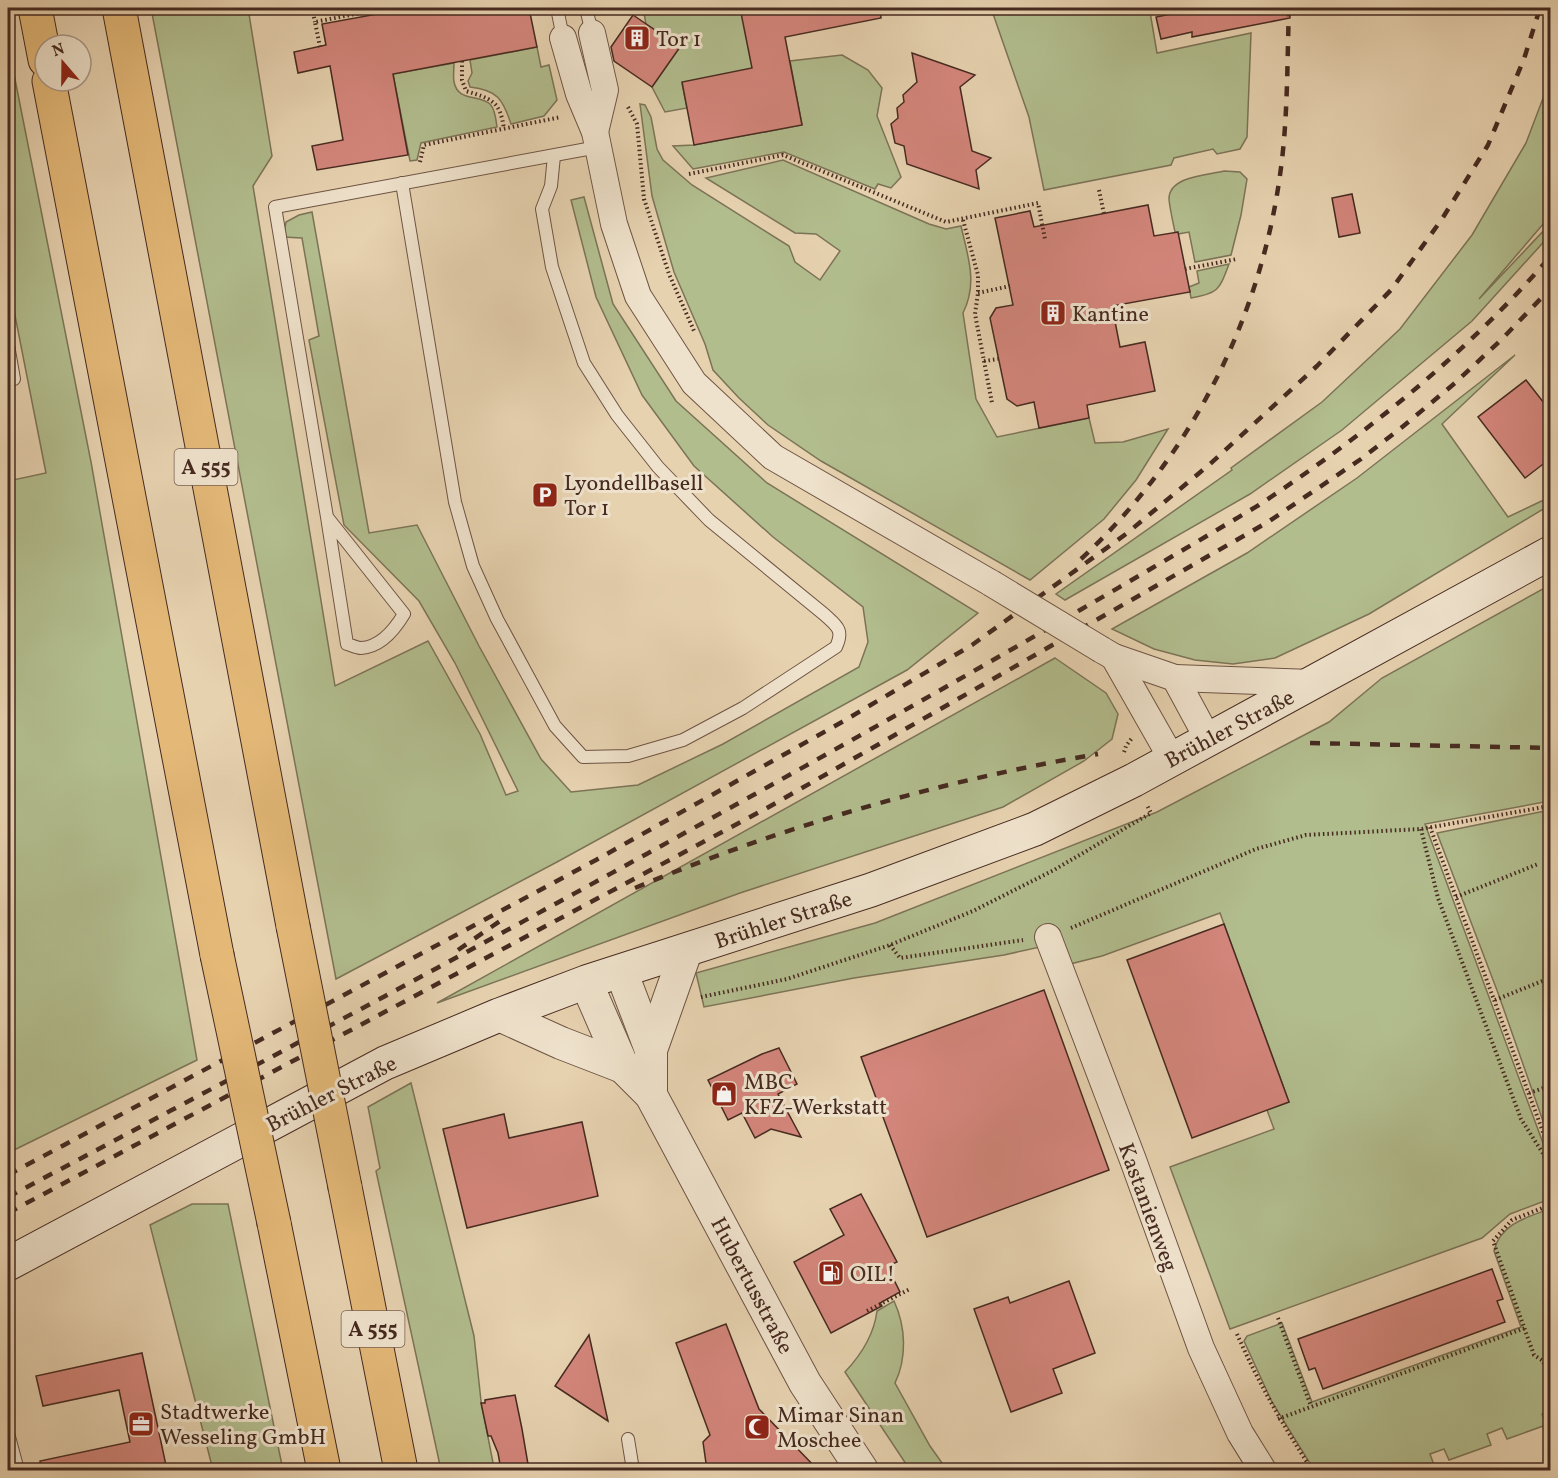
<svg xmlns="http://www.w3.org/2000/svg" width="1558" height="1478" viewBox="0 0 1558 1478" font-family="Vollkorn,serif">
  <rect width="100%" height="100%" fill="#e7d2b0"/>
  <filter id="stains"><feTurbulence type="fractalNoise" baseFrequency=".00333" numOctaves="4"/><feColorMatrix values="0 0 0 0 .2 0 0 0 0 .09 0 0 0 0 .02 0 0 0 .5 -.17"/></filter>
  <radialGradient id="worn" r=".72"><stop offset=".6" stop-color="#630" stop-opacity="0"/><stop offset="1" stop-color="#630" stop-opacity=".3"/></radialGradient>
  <g fill="#b2bd8e" stroke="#7c7457" stroke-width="1.5">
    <path d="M151,8H248L272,156L253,186L335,686L428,641L480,734L506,795L518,791L455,663L419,601L344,525L309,340L319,336L302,238L283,237L286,222L299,215L312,212L369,533L417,525L479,646L541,759L571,792L638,785L723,744L859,667L868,642L863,607L773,537L694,466L642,395L596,297L571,200L584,197L613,304L676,401L767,483L978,613L907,670L557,862L336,979Z"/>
    <path d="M643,8H743H741L764,66L682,83L687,108L665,112L652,87L680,47L646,24Z"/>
    <path d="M991,8H1170L1150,12L1157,53L1251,33L1247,137L1240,149L1217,154L1213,149L1174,158L1171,165L1044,190L1029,117Z"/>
    <path d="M8,44L91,462L197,1060L8,1153V481L46,473L8,280Z"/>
    <path d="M537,47L541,67L549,65L557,100L544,116L511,124C503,99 497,90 470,87L468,81L472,73L470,60Z"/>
    <path d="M842,55L868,70L882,88L877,116L901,177L891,188L878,184L875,189L784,152L693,169L673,146L694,145L802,125L790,61Z"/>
    <path d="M454,63C454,69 453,76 454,82C458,102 478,94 490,104C495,109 496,119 497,127L421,143L417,160L410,161L393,74Z"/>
    <path d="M1550,80V216L1479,299L1550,224V235L1472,321L1342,430L1250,494L1065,600L1056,594L1232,470L1231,468L1322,402L1400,329L1472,235L1526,143Z"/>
    <path d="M640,104L645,105L651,117L657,149L663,160L692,185L789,246L795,262L820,280L840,251L816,234L795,233L706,178L783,160L929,224L946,229L961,226C968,257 978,283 963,313L976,399L997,437L1089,418L1095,443L1123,442L1168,429L1136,480L1104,519L1030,580L821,461L768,425L739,398L713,370L705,344L674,272L652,196Z"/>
    <path d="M1224,171L1240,172L1247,179L1241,215L1231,255L1195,262L1189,232L1178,234V232H1175C1173,222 1170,210 1169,199C1169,176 1208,175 1224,171Z"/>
    <path d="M1229,264C1219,290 1219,293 1191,298L1189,287L1199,283L1197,271Z"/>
    <path d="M1515,355L1442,424L1508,517L1550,497V505L1369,614L1275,658L1233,664L1195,660L1154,649L1112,629L1247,553L1357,478Z"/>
    <path d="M1550,585V801L1425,824L1550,1162V1199L1510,1214L1482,1238L1230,1329L1170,1167L1274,1129L1267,1110L1289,1102L1220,913L1102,956L1066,965L1058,943L1004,955L854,978L704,1007L696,973L875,923L1157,812L1329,722L1382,678Z"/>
    <path d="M1055,658L1106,693L1118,714L1112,739L1084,761L1003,807L740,893L437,1003Z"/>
    <path d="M1550,810V1141L1498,993L1437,833Z"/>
    <path d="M411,1083L474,1336L481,1401L494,1468L499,1470H441L376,1171L380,1168L368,1107Z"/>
    <path d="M192,1204H228L283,1470H213L150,1225Z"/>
    <path d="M1550,1209V1410L1542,1414L1546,1425L1507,1439L1502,1428L1487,1434L1491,1445L1449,1460L1444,1449L1430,1454L1434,1465L1419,1470H1314L1272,1402L1244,1341L1247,1336L1282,1323L1312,1402L1521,1327L1494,1251C1500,1224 1527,1217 1550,1209Z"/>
    <path d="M894,1301C906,1327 907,1358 895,1383L930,1446L947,1470H910L845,1372C861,1355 874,1335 877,1311Z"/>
  </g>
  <g fill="#d4867c" stroke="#462a20" stroke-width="1.5">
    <path d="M410,8H529L537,47L393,74L408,155L317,170L312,146L343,140L330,66L298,73L294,52L326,45L322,24Z"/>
    <path d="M740,8H880L881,18L785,37L802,125L694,145L682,82L752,68Z"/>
    <path d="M1187,8H1289L1290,18L1192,37V32L1161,39L1156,17L1187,11Z"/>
    <path d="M633,15L680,47L652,87L614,61L611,47Z"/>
    <path d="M912,53L975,75L960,87L972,151L991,158L976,170L979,189L907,164L904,146L895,143L891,124L898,118L897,108L904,102L903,95L917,82Z"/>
    <path d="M1352,194L1360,233L1339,237L1332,198Z"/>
    <path d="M1148,205L1154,236L1178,232L1190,292L1112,306L1120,347L1145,342L1155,391L1087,405L1089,418L1039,428L1034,402L1017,406L1007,399L990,318L996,308L1013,305L995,218L1030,211L1034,227Z"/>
    <path d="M1526,380L1551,412V458L1525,478L1478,417Z"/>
    <path d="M1224,924L1289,1102L1192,1138L1127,960Z"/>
    <path d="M1044,990L1109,1170L927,1237L861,1057Z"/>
    <path d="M779,1048L797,1084L778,1094L801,1137L771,1129L755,1138L742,1113L728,1120L708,1080L762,1054Z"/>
    <path d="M504,1114L509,1138L582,1122L598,1196L467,1228L443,1129Z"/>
    <path d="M861,1194L897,1262L888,1266L890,1270H889L900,1292L880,1303L882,1306L831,1333L794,1262L844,1235L830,1209Z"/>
    <path d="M1492,1269L1503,1299L1497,1301L1505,1322L1323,1389L1315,1368L1309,1370L1298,1339Z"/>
    <path d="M1069,1281L1095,1353L1053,1369L1062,1393L1011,1412L974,1309L1008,1297L1010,1303Z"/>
    <path d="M726,1324L759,1409L818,1470H714L706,1463L703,1442L710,1435L676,1343Z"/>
    <path d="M589,1335L608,1421L555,1386Z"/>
    <path d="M142,1353L167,1470H41L40,1461L130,1442L119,1390L43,1406L36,1376Z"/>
    <path d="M515,1395L522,1429L529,1470H501L498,1453L491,1436H488L481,1403H485V1400Z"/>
  </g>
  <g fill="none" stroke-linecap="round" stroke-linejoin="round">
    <defs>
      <g id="service">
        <path d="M557,8L563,38"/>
        <path d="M586,8L592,33"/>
        <path d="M402,183L455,502L473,566L497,619L555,726L583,757L628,756L683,740L743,708L836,647C844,630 837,626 825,615L709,520L658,467L617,415L584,363L552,267L542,209L551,186L554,156"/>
        <path d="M8,345L14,379L8,380"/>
        <path d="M327,517L347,644C351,645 357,648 361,648C381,647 395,629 404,614L327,517L275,207L598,147"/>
        <path d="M8,1433L18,1470"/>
        <path d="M628,1439L633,1470"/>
      </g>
      <g id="minor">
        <path d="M592,33L605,90L595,132"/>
        <path d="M563,38L579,94L595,132L614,224L638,296L694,383L773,457L991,583"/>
        <path d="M1102,650L1114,657L1175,678L1208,739"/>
        <path d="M1114,657L1172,759"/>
        <path d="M1175,678L1312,683"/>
        <path d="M1048,937L1133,1160L1201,1348L1240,1433L1263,1470"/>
      </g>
      <g id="tertiary">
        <path d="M621,971L651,1050V1095"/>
        <path d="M586,982L623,1067L651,1095L805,1383L862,1470"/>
        <path d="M499,1015L561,1043L623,1067"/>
        <path d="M651,1050L686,951"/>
      </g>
      <path id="secondary" d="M8,1264L385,1063L499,1015L586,982L871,890L1035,829L1134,780L1550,553"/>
      <g id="motorway">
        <path d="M35,8L45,60"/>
        <path d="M119,8L293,926"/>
        <path d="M49,81L217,955"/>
        <path d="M345,1187L401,1470"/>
        <path d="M274,1223L324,1470"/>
      </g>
    </defs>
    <use href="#service" stroke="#6e5444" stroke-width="14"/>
    <use href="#minor" stroke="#6e5444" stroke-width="28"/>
    <use href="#tertiary" stroke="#6e5444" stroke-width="34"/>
    <use href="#secondary" stroke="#462a20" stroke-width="35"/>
    <use href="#motorway" stroke="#462a20" stroke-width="35"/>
    <g stroke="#462a20" stroke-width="4" stroke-dasharray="1.5 3" stroke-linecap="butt">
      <path d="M312,8L315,22"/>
      <path d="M320,47L315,22L385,8"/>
      <path d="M462,61V80L466,91C491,99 500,100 504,129"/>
      <path d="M628,107L637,124L644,199L669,274L694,331"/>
      <path d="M420,162L424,145L561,117"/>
      <path d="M689,174L783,155L946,222L1038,203L1045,239"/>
      <path d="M1099,190L1104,214"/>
      <path d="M963,220L978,275V293L975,314L992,403"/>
      <path d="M1185,269L1237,259"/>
      <path d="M978,293L1010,286"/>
      <path d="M984,361L998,359"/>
      <path d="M8,634L9,645L8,662"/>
      <path d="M1124,752L1126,746L1132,738"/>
      <path d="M1430,827L1550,1151"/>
      <path d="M1421,829L1438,898L1521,1119L1544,1155L1550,1197"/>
      <path d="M1456,897L1538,864"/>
      <path d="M1071,928L1256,849L1306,835L1421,829L1550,806"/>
      <path d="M890,945L900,958L1023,940"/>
      <path d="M701,997L787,979L890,945L973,911L1054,870L1151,813L1147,805"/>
      <path d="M1495,1000L1550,978"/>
      <path d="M1529,1093L1550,1086"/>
      <path d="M1550,1205L1512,1220L1493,1241L1534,1355L1543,1361L1550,1380"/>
      <path d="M867,1311L910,1289"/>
      <path d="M1278,1318L1311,1406"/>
      <path d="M1237,1334C1259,1384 1283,1425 1312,1470"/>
      <path d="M1278,1419L1525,1328"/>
    </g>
    <use href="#service" stroke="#efe2cc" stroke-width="12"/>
    <use href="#minor" stroke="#efe2cc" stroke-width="26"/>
    <use href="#tertiary" stroke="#efe2cc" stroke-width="32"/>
    <use href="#secondary" stroke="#efe2cc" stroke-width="33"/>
    <use href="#motorway" stroke="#e4b978" stroke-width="33"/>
    <g stroke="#462a20" stroke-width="4.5" stroke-dasharray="10 10" stroke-linecap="butt">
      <path d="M1081,559C1189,459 1260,321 1280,175C1288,120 1287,63 1289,8"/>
      <path d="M1310,743L1550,748"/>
      <path d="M635,888C784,826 939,781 1098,754"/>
      <path d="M458,950L500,921"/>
      <path d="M8,1175L596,860L842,722L972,645L1126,534L1210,464L1317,366L1391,290L1442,219L1488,145L1524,59L1540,8"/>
      <path d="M8,1197C429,974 849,749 1259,505C1366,434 1466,354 1550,257"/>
      <path d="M8,1213L767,808L1268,522L1361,459L1401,428L1455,383L1502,339L1550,289"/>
    </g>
    <defs>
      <path id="minor-bridge" d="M991,583L1102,650"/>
      <g id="motorway-bridge">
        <path d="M293,926L345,1187"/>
        <path d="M217,955L274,1223"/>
      </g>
    </defs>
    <use href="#minor-bridge" stroke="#6e5444" stroke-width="28" stroke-linecap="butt"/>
    <use href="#motorway-bridge" stroke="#462a20" stroke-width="35" stroke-linecap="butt"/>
    <use href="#minor-bridge" stroke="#efe2cc" stroke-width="26"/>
    <use href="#motorway-bridge" stroke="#e4b978" stroke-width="33"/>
  </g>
  <defs>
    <symbol id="building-square" viewBox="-11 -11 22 22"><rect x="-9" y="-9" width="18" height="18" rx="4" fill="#8f2418" stroke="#efe2cc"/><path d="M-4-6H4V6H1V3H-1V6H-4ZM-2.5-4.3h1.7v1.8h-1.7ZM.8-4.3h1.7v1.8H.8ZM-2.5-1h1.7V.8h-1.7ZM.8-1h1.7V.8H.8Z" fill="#fff"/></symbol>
    <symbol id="parking-square" viewBox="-11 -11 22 22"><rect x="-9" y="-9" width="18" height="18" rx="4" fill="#8f2418" stroke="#efe2cc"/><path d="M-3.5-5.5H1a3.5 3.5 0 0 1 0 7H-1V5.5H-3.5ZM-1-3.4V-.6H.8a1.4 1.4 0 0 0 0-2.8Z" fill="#fff"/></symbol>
    <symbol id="shop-square" viewBox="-11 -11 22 22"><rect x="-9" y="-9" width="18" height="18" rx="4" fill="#8f2418" stroke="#efe2cc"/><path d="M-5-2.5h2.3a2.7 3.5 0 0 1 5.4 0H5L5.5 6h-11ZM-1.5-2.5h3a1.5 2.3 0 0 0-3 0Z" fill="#fff"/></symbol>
    <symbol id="fuel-square" viewBox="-11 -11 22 22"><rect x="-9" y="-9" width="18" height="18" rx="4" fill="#8f2418" stroke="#efe2cc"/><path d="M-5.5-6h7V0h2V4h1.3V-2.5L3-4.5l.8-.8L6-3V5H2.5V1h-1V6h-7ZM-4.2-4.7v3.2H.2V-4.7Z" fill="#fff"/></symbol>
    <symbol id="office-square" viewBox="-11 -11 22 22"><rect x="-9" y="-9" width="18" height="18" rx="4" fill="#8f2418" stroke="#efe2cc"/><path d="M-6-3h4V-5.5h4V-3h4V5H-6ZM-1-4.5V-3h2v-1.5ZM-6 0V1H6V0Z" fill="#fff"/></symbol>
    <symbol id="mosque-square" viewBox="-11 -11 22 22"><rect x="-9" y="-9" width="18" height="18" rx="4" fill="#8f2418" stroke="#efe2cc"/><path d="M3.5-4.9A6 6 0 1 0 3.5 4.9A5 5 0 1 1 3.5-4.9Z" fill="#fff"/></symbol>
  </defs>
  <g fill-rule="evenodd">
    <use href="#building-square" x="622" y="23" width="30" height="30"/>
    <use href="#building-square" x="1038" y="298" width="30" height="30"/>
    <use href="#parking-square" x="530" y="480" width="30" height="30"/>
    <use href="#shop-square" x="709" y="1079" width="30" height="30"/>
    <use href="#fuel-square" x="816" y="1258" width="30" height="30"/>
    <use href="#office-square" x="126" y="1409" width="30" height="30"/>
    <use href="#mosque-square" x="742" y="1412" width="30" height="30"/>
  </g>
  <g text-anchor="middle" stroke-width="6" stroke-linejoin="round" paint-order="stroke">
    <g fill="#efe2cc" stroke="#796154" stroke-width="1.5">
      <rect x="174.5" y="449" width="63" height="36" rx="4.5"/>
      <rect x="341.5" y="1311" width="63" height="36" rx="4.5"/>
    </g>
    <g font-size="21" font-weight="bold" fill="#462a20">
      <text x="206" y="474">A 555</text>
      <text x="373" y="1336">A 555</text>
    </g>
    <g font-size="22" fill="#462a20" stroke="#efe2cc" text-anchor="start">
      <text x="656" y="46">Tor 1</text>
      <text x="1072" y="321">Kantine</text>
      <text x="564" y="490">Lyondellbasell<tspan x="564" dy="25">Tor 1</tspan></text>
      <text x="744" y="1089">MBC<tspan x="744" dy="25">KFZ-Werkstatt</tspan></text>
      <text x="850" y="1281">OIL!</text>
      <text x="160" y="1419">Stadtwerke<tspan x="160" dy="25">Wesseling GmbH</tspan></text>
      <text x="777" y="1422">Mimar Sinan<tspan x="777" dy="25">Moschee</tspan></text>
    </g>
    <g font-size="22" fill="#462a20" stroke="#efe2cc">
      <text transform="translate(1229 728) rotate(-28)" y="8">Brühler Straße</text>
      <text transform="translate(783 919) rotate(-18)" y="8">Brühler Straße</text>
      <text transform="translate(331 1093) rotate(-27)" y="8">Brühler Straße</text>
      <text transform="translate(1149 1207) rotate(70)" y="8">Kastanienweg</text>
      <text transform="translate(753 1285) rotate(62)" y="8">Hubertusstraße</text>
    </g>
  </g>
  <rect width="1558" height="1478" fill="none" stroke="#e7d2b0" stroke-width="30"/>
  <rect x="9" y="9" width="1540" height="1460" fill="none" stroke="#462a20" stroke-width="3"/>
  <rect x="15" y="15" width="1528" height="1448" fill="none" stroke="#462a20" stroke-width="1.5"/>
  <g transform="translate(63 63) rotate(340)"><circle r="28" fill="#efe2cc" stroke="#ab9887" stroke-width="1.5"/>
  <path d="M0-4.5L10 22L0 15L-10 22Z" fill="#8f2418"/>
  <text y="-9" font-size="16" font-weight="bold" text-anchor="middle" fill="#462a20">N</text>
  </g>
  <rect width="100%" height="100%" filter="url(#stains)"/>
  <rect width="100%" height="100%" fill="url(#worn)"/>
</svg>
